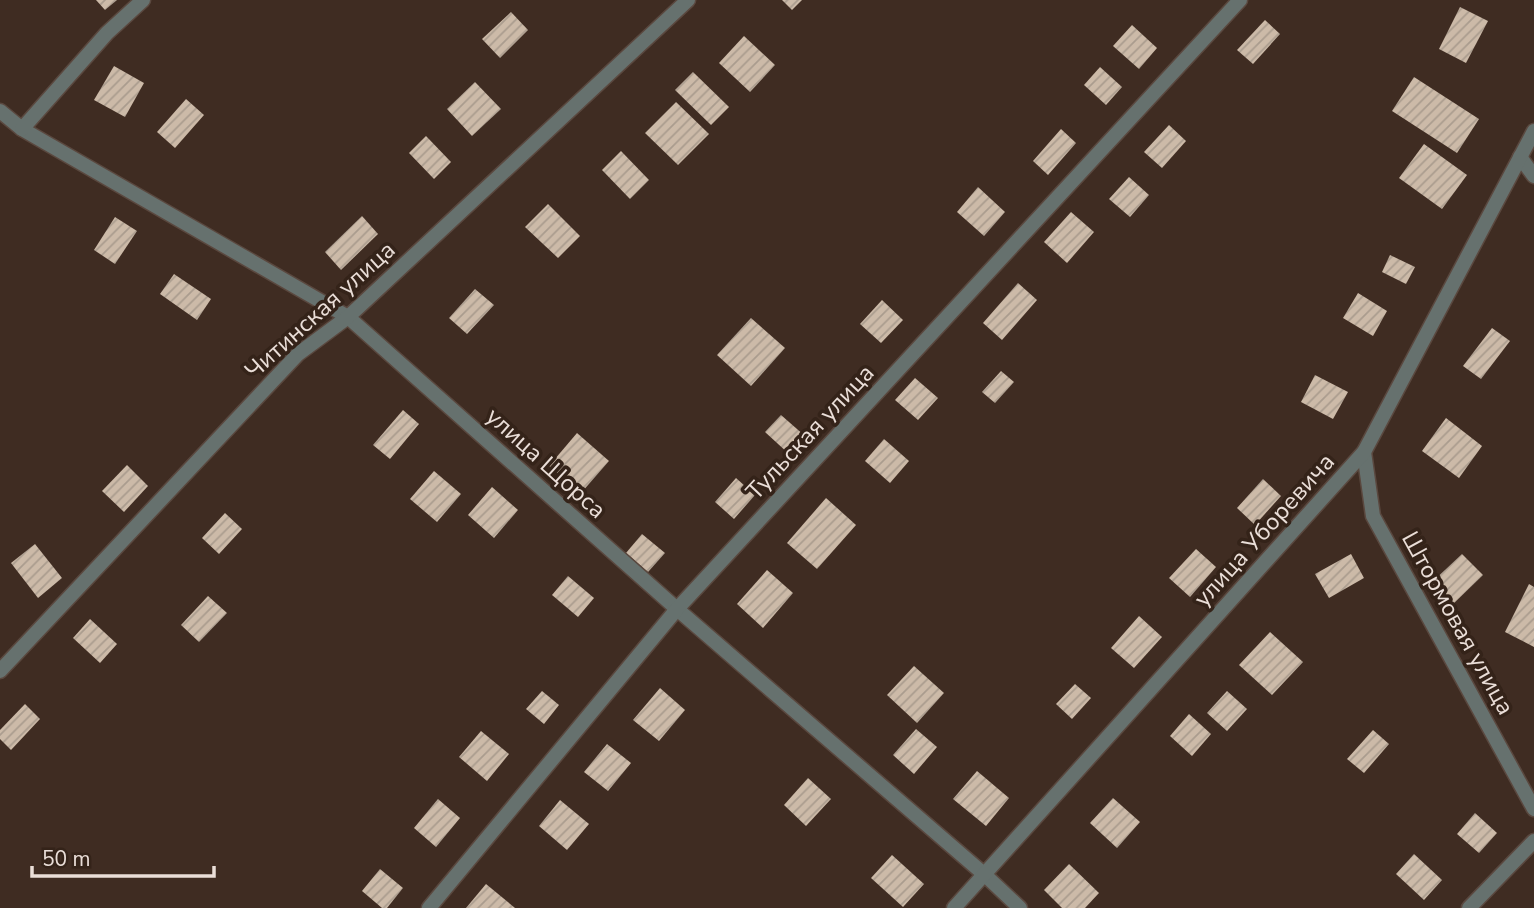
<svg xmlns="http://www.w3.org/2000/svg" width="1534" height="908" viewBox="0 0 1534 908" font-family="'Nunito Sans',sans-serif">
  <defs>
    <pattern id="building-hatch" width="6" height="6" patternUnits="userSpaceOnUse" patternTransform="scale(1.75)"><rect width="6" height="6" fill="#ccbaa8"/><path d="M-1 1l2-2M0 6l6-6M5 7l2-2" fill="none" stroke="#aa9c8e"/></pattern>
  </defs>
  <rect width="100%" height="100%" fill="#3f2c22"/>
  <g fill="url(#building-hatch)">
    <path d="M96,0H117L105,10Z"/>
    <path d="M782,0H802L792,10Z"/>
    <path d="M1460,7L1488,21L1466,63L1439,49Z"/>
    <path d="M511,12L528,30L500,58L482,39Z"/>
    <path d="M1265,20L1280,34L1253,64L1237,50Z"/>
    <path d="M1132,25L1157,48L1139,69L1113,46Z"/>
    <path d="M744,36L775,65L750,92L719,63Z"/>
    <path d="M114,66L144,83L125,117L94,100Z"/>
    <path d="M1100,67L1122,87L1106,105L1084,85Z"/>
    <path d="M693,72L729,107L711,125L675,90Z"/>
    <path d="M1414,77L1479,119L1457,153L1392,111Z"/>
    <path d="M475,82L501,109L472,136L447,109Z"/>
    <path d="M186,99L204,115L175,148L157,132Z"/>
    <path d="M676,102L709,134L678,165L645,133Z"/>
    <path d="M1169,125L1186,141L1162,168L1144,152Z"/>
    <path d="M1061,129L1076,143L1048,175L1033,161Z"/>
    <path d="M426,136L451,162L434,179L409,153Z"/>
    <path d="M1424,144L1467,175L1442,209L1399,178Z"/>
    <path d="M621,151L649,180L630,199L602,170Z"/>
    <path d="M1129,177L1149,195L1130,217L1109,199Z"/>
    <path d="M978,187L1005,212L984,236L957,212Z"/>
    <path d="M548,204L580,236L558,258L525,227Z"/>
    <path d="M1071,212L1094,232L1067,263L1044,242Z"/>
    <path d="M362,216L378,234L341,270L325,252Z"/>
    <path d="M115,217L137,231L115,264L94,250Z"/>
    <path d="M1390,255L1415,267L1406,284L1382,272Z"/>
    <path d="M174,274L211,299L197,320L160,294Z"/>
    <path d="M1018,283L1037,300L1002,340L983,323Z"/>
    <path d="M475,289L494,305L467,334L449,318Z"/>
    <path d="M1358,293L1387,311L1373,336L1343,318Z"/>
    <path d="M882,300L903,320L881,343L860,324Z"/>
    <path d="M751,318L785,348L751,386L717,355Z"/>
    <path d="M1492,328L1510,341L1481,379L1463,366Z"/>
    <path d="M1001,371L1014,382L995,403L982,392Z"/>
    <path d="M1315,375L1348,392L1333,419L1301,402Z"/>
    <path d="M915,378L938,398L918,420L895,400Z"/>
    <path d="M403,410L419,424L390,459L373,445Z"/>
    <path d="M781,415L805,436L789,454L765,432Z"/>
    <path d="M1446,418L1482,446L1459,478L1422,451Z"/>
    <path d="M577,433L609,461L581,493L549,466Z"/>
    <path d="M884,439L909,461L890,483L865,461Z"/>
    <path d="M127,465L148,486L124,512L102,491Z"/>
    <path d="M434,471L461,494L437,522L410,499Z"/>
    <path d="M736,478L755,495L734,519L715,502Z"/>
    <path d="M1263,479L1281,496L1255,525L1237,508Z"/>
    <path d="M492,487L518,510L494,538L468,515Z"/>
    <path d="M826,498L856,525L817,569L787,543Z"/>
    <path d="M225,513L242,529L219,554L202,538Z"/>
    <path d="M642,534L665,553L648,572L626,553Z"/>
    <path d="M35,544L62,578L38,598L11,563Z"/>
    <path d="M1196,549L1216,567L1190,597L1169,578Z"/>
    <path d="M1351,554L1364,578L1329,598L1315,574Z"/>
    <path d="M1462,554L1483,575L1450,607L1429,585Z"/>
    <path d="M767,570L793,593L763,628L737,604Z"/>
    <path d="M568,576L594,598L578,617L552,595Z"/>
    <path d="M1529,584L1534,587V647L1505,632Z"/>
    <path d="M208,596L227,613L199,642L181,625Z"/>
    <path d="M1139,616L1162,637L1134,668L1111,648Z"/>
    <path d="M90,619L117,644L100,663L73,638Z"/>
    <path d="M1270,632L1303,662L1272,695L1239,665Z"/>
    <path d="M914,666L944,693L917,723L887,695Z"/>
    <path d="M1075,684L1091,698L1072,719L1056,704Z"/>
    <path d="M660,688L685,710L659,741L633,720Z"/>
    <path d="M542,691L559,705L544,724L526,709Z"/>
    <path d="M1227,691L1247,709L1227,731L1207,713Z"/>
    <path d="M25,704L40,719L11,750L0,739V730Z"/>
    <path d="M1189,714L1211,734L1192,756L1170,736Z"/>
    <path d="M916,729L937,747L914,774L893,755Z"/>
    <path d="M1373,730L1389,744L1364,773L1347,759Z"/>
    <path d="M481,731L509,754L487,781L459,757Z"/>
    <path d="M607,744L631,763L608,791L584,772Z"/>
    <path d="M977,771L1009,798L986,826L953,799Z"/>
    <path d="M808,778L831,799L806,826L784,805Z"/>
    <path d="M1113,798L1140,822L1117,848L1090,823Z"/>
    <path d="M438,799L460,818L436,847L414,828Z"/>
    <path d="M560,800L589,824L567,850L539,826Z"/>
    <path d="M1475,813L1497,833L1479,853L1457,834Z"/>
    <path d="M1414,854L1442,880L1424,900L1396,874Z"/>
    <path d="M892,855L924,884L903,907L871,878Z"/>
    <path d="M1069,864L1099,893L1085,908H1062L1044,890Z"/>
    <path d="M380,869L403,888L387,908H382L362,891Z"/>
    <path d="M486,884L515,908H466Z"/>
  </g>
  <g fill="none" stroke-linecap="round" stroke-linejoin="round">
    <defs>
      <g id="street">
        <path d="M0,111L22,129L348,317L677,609L985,875L1020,908"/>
        <path d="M22,129L107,33L143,0"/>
        <path d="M1520,157L1534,176"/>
        <path d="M1364,452L1373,516L1534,809"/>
        <path d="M0,671L298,354L348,317L688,0"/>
        <path d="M429,908L677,609L1240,0"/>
        <path d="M954,908L1364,452L1534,131"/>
        <path d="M1469,908L1534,841"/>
      </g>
    </defs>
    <use href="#street" stroke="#5a483f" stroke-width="17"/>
    <use href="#street" stroke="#66716e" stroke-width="14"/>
  </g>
  <g text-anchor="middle" stroke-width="7" stroke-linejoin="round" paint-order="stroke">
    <g font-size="24" fill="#eaded8" stroke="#342319">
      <text transform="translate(320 310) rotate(-42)" y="8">Читинская улица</text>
      <text transform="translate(810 432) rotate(-47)" y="8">Тульская улица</text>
      <text transform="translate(546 463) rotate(42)" y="8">улица Щорса</text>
      <text transform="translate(1264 530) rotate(-48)" y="8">улица Уборевича</text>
      <text transform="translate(1458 623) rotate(61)" y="8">Штормовая улица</text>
    </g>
  </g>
  <path d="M32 866v10h182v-10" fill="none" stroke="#eaded8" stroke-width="3.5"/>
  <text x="42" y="866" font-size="21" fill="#eaded8" stroke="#342319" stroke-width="5" paint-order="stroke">50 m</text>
</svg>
